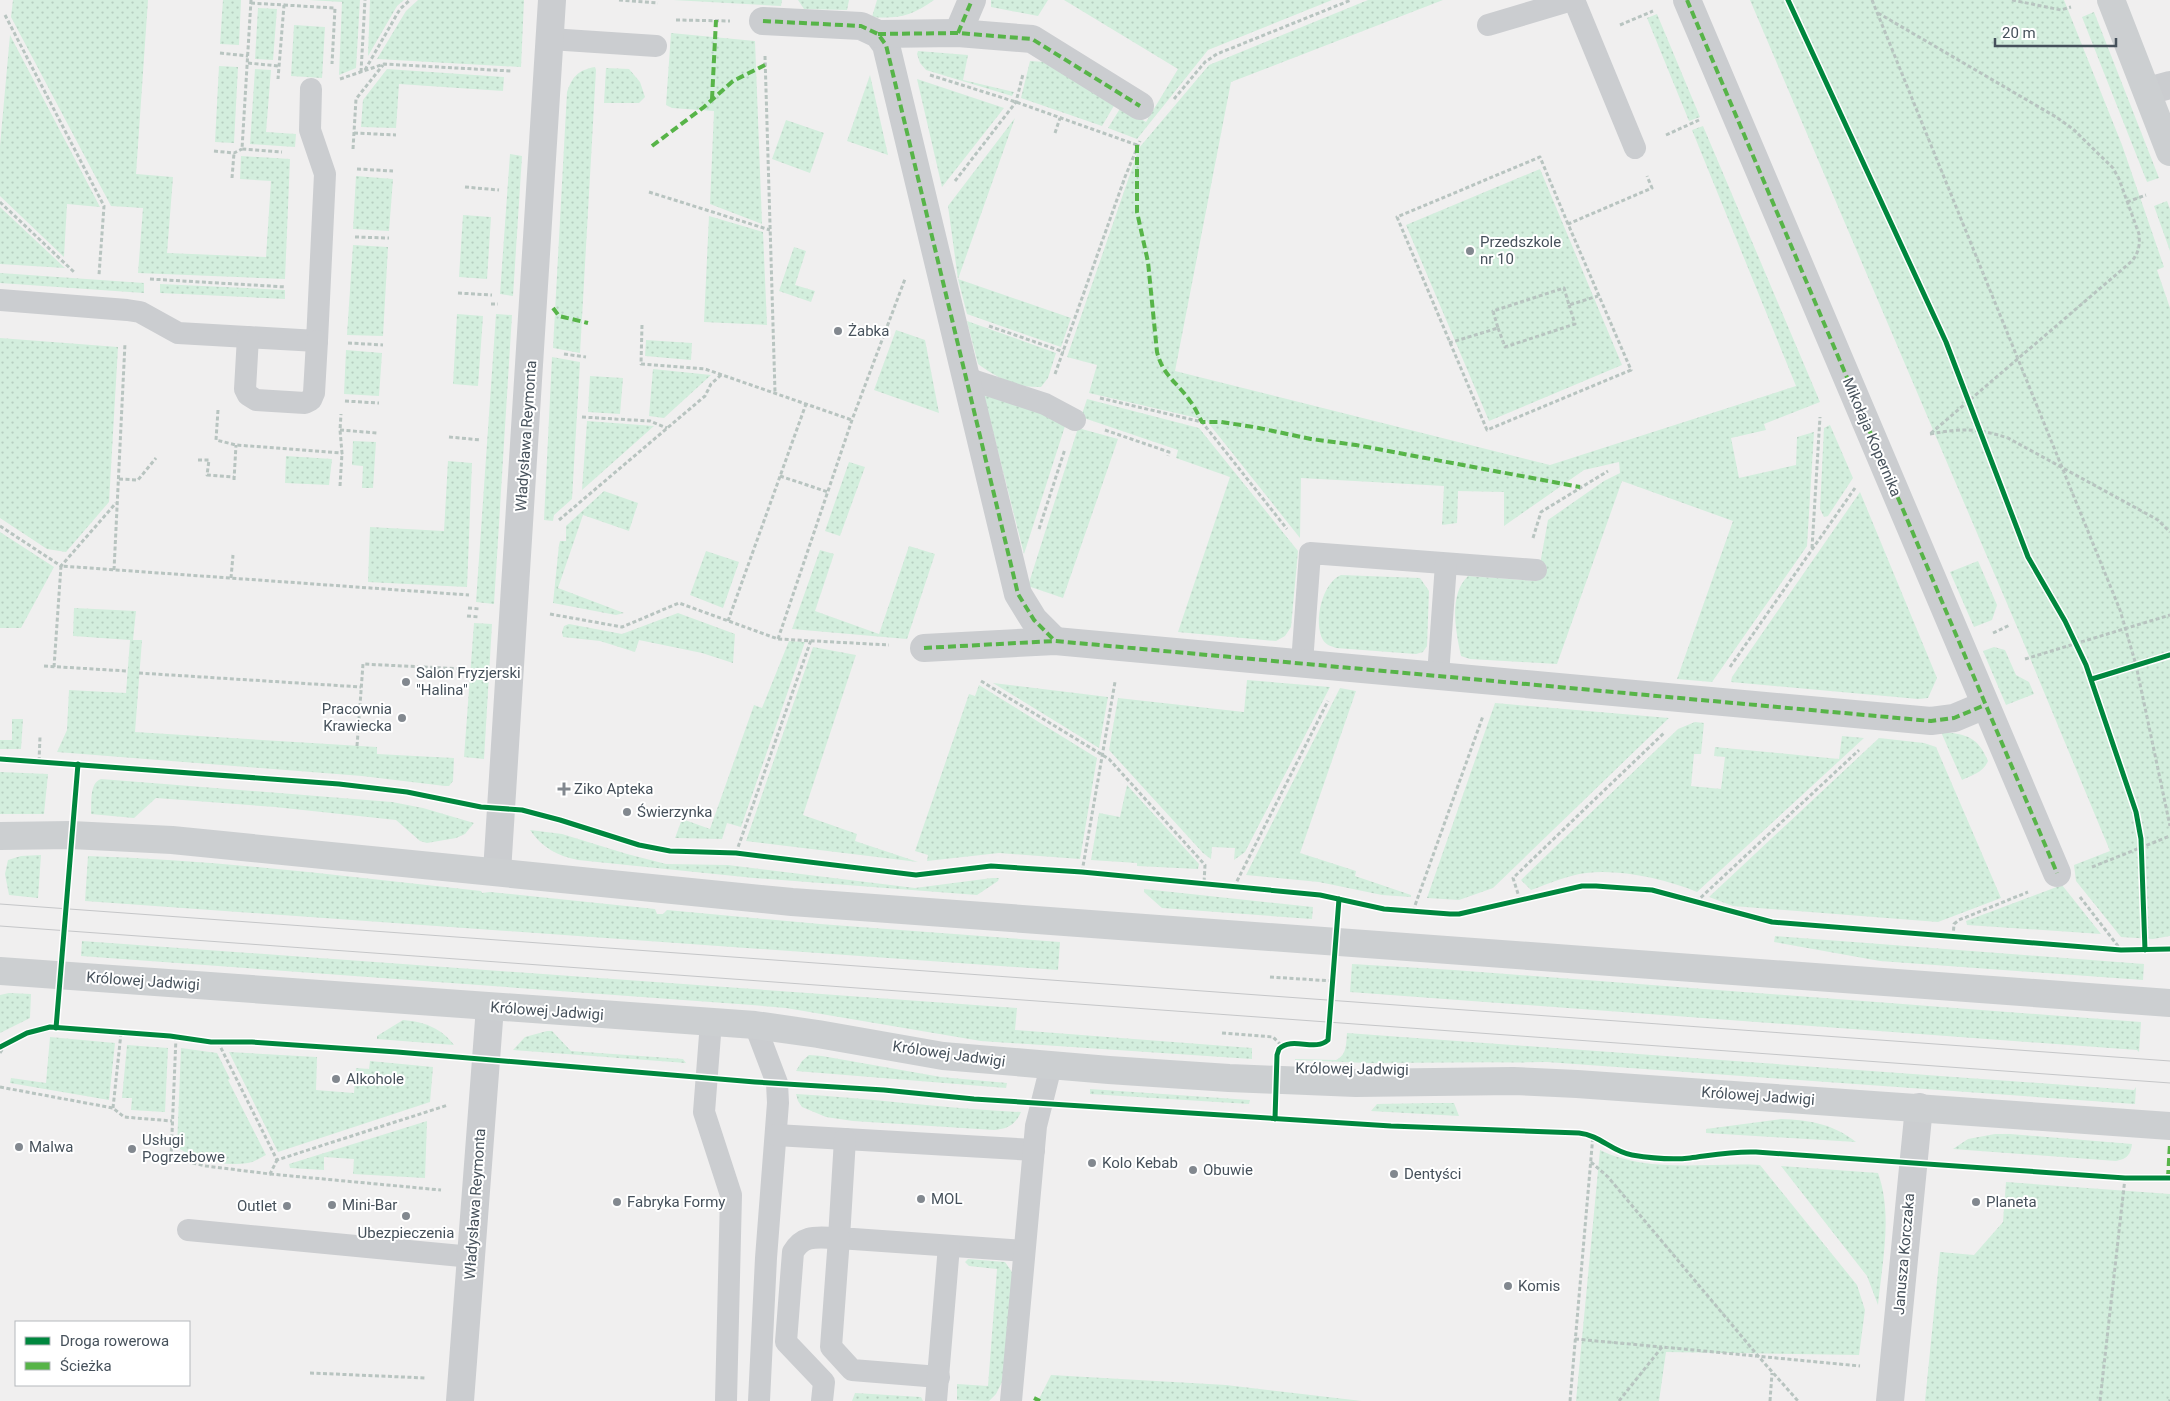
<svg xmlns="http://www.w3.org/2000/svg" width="2170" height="1401" viewBox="0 0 2170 1401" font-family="Roboto,sans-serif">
  <defs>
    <pattern id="grass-dots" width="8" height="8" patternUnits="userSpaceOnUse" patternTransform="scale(1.25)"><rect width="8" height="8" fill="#d3eedd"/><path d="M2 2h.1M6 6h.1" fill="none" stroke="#b6cec0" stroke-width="1.8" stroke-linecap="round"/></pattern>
  </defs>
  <rect width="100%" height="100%" fill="#f0efef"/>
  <g fill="url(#grass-dots)">
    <path d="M13,0H148L136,174L173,177L167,253L266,257L271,181L240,179L241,156L290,159L285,279L138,273L143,208L111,206L11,17Z"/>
    <path d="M223,0H241L239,45L220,44Z"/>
    <path d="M309,0H360L356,68L339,75L342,2Z"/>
    <path d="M370,0H404L397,6L368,56Z"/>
    <path d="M418,0H524L521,67L377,59L406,11Z"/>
    <path d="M673,0H782L781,6Z"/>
    <path d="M798,0H849L847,10L804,9Z"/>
    <path d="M877,0H934C912,16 898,19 872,17Z"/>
    <path d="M991,0H1048L1038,16L991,7Z"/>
    <path d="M1064,0H1332L1208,50L1137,139L1108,128L1121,107L1146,122L1178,69Z"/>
    <path d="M1368,0H1443L1231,82L1175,371L1550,465L1796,386L1692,130L1703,126L1820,402L1764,424L1766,430L1731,438L1739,478L1796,465L1797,437L1814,432L1807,546L1712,682L1677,679L1733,521L1622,481L1557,664L1470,659L1461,656C1456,632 1448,595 1468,576L1537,581L1548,520L1604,481L1620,473L1619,462L1584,470L1504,526V492L1458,491L1457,523L1442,525L1444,486L1301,478L1300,538L1206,420L1089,393L1097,365L1067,357L1139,148L1209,65Z"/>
    <path d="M1750,0H2064L2122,145L2164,267L2157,270L2170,308V936L2153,939L2121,937L2076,881L2074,865L2110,851L2020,634Z"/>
    <path d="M258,8L277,9L273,60L255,59Z"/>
    <path d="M2094,12L2159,178L2147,182L2082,17Z"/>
    <path d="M1657,14L1700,117L1689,121L1647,18Z"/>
    <path d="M294,25L325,27L322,78L291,76Z"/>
    <path d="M671,33L755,41L762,224L710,204L714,111L672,108L666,105Z"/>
    <path d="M10,35L100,207L67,204L64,257L0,196V146Z"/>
    <path d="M918,51L968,55L963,80L1014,92L1012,96L926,70L920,63L917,54Z"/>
    <path d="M1030,61L1046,62L1115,104L1102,126L1021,98Z"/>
    <path d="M219,66L238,67L234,143L215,142Z"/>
    <path d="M595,67L596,70L580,353L553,348L567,92C572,77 578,70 595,67Z"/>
    <path d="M606,68L629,69L640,82L645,97L639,103H604Z"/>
    <path d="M255,69L271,70L266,132L296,134L295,147L250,144Z"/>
    <path d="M387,69L504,77L503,91L399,84L396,128L361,127L363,100Z"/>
    <path d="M870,75L888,155L847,141Z"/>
    <path d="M917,79L1004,108L942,187Z"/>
    <path d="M1015,118L958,279L1071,318L1061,347L967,314L958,279L948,206Z"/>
    <path d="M786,120L824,133L810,173L772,159Z"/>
    <path d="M510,154L522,156L513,296L500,294Z"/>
    <path d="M1540,169L1622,365L1489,421L1406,225Z"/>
    <path d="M356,176L393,179L389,231L353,229Z"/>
    <path d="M2167,201L2170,209V251L2154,206Z"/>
    <path d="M0,207L65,268L0,264Z"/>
    <path d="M463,215L491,217L487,279L459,277Z"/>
    <path d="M709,216L763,232L767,325L704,322Z"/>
    <path d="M353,245L388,247L383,336L347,335Z"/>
    <path d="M794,247L806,251L795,285L815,291L811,302L779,291Z"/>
    <path d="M0,273L144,283V293L0,283Z"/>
    <path d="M160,284L285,290V299L160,293Z"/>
    <path d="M457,314L483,316L478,386L453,384Z"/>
    <path d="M496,314L512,315L494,604L476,602Z"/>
    <path d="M967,321L1056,353L1048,378L1041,387C1016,388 998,378 978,364Z"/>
    <path d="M896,330L925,340L939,413L874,390Z"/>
    <path d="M0,338L118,347L109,502L66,552L47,549L0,518Z"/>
    <path d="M646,340L692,343L691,360L645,356Z"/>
    <path d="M346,350L382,353L379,396L344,394Z"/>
    <path d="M552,357L580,362L572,499L554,515L553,521L544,520Z"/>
    <path d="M653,369L711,375L664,418L649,416Z"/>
    <path d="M590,376L623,378L620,414L588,412Z"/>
    <path d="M983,392L1066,423L1024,554Z"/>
    <path d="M1087,399L1199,428L1298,551L1291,627L1285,636L1276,641L1178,632L1230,477L1176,458L1178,450L1081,417Z"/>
    <path d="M587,421L654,426L582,490Z"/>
    <path d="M1830,425L1853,478L1828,516L1824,517L1820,509L1824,428Z"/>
    <path d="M1078,428L1118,439L1063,598L1028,586Z"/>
    <path d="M353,441L376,442L373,488H362L363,466L352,465Z"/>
    <path d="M286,456L332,459L329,485L285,483Z"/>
    <path d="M448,461L472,463L467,587L368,582L370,527L444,531Z"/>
    <path d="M849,462L865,467L840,536L825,531Z"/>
    <path d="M604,491L638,503L629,531L583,515L558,588L624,613L616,615L553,603L559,545L560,541H566V526Z"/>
    <path d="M1860,492L1937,678L1928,698L1918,699L1731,682L1732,677Z"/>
    <path d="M0,532L54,567L21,628H0Z"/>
    <path d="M909,546L935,554L907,639L792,629L820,550L834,554L815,611L879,634Z"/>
    <path d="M706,551L739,562L723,608L690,595Z"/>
    <path d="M1978,561L1997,605L1992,620L1974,627L1950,572Z"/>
    <path d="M1341,575L1420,578L1429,591L1427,646L1423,652L1416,654L1336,648C1331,646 1326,645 1323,640C1313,622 1322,583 1341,575Z"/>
    <path d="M74,608L136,611L133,640H142L135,732L377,747V754L454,758L453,781L449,786H445L362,776L57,752L67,730L69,690L126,693L130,640L73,636Z"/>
    <path d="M678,613L735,634L733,663L702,653L639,640L635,652L600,641L563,637L562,632L564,626L569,624L622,634Z"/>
    <path d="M474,623L492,624L484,759L464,757Z"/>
    <path d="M789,641L805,642L741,827L727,823L722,839L675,838L682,819L710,829L754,705L762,708Z"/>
    <path d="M813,647L856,655L803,815L857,834L855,841L918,862L746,841Z"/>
    <path d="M1994,647L2005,650L2016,675L2029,682L2034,694L2006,705L1983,651Z"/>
    <path d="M1247,680L1330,687L1245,852L1234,860L1235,848L1212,847L1211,859L1203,853L1109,750L1118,698L1244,712Z"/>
    <path d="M993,683L1108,697L1099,748Z"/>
    <path d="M979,685L1097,758L1080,859L999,853L927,861L928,855L915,851L969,694L975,696Z"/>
    <path d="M1340,688L1356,691L1300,853L1356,871L1355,876L1411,895V897L1382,895L1319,882L1246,875Z"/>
    <path d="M1495,703L1669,718L1493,888L1459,900L1427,898Z"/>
    <path d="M12,719H23L21,749H0V740H12Z"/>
    <path d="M1695,722L1704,723L1701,754H1694L1691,786L1721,789L1725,757L1714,756L1715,747L1839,759L1842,736L1864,738L1697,892C1665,879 1621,869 1586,873C1568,875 1548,884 1531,890L1521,880L1678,729Z"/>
    <path d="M1941,732C1967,734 1978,737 1988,761C1983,773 1972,775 1962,780Z"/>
    <path d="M1879,738L1924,743L1936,747L2001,898L1938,922L1733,906L1709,897Z"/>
    <path d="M0,772L48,774L44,814H0Z"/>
    <path d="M101,779L392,802L423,808L474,823L465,834L456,838L427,843L420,841L396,820L275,807L156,798L134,818L91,814C92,803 89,783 101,779Z"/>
    <path d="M1127,785L1199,864L1198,869L1137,866V863L1091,860L1099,813L1120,817Z"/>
    <path d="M530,830L562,834L627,854L666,864L728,865L915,888L992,878H999L998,881L977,895L754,878L578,860C558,856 542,848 530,830Z"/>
    <path d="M41,855L38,898L9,895L5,874L8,860L21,856Z"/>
    <path d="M88,856C219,860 350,877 481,891L482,893L490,892L655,909L657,914H663L667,910L820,924L1060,942L1058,970L85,901Z"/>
    <path d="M2062,885L2101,934L1967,925L1966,921Z"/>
    <path d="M1144,889L1313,907L1312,919L1162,908L1144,892Z"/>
    <path d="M1775,936L2144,964L2143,980L1880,961L1774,942Z"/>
    <path d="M82,941L1017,1008L1015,1030L1252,1048V1059L981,1041L786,1008L752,1005L81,956Z"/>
    <path d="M1352,964L1454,970L2141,1022L2139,1052L2137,1050L1350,992Z"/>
    <path d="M9,993L31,994L30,1018L0,1033V995Z"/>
    <path d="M403,1020C425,1022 441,1028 454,1045L377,1039V1036Z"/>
    <path d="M547,1031H552L571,1051L683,1059L686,1063L513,1050L525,1037Z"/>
    <path d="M1347,1033L2134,1090L2136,1087L2135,1104L1547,1062L1368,1063L1295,1060V1059L1336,1060C1347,1055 1346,1044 1347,1033Z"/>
    <path d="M50,1037L115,1043L109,1100L10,1083L11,1078L46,1083Z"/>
    <path d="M127,1045L168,1048L165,1112L131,1110L132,1098H122Z"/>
    <path d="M181,1048L217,1053L230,1079L228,1080L266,1155C260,1158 254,1162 248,1163C225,1167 195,1160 177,1147Z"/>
    <path d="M229,1052L317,1057L316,1090L354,1093L356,1068L369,1069L370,1061L433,1067L430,1102L278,1152Z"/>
    <path d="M809,1055L822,1056L941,1077L1007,1083L1006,1088L796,1071L802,1061Z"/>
    <path d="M1090,1089L1250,1100L1249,1104L1090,1094Z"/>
    <path d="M796,1094C871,1098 946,1109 1021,1112C1015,1125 1008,1129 994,1130L853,1121L826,1117L802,1107L798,1101Z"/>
    <path d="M1434,1103H1454L1459,1116L1371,1111L1377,1104Z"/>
    <path d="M1781,1119C1810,1120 1833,1124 1856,1142L1706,1133V1129Z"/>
    <path d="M427,1121L425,1178L353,1174L354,1159L324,1157V1170L290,1168L289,1164Z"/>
    <path d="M1995,1134H2010L2132,1144C2131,1154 2127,1159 2116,1161L1953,1149L1968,1139Z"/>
    <path d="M1600,1150C1648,1174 1708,1162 1760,1165L1857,1285L1865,1310L1859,1355L1666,1352L1659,1401H1576Z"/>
    <path d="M1781,1166L1878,1173C1893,1214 1882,1263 1878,1305L1867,1276Z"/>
    <path d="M2006,1182L2170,1194V1401H1925L1940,1252L1974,1255L2003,1222Z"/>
    <path d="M968,1259L1005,1262L1014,1275L1002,1382L996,1394L989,1401L957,1400V1384L988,1386L997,1269L969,1266L965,1262Z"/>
    <path d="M1051,1375L1226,1385L1362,1401H1038Z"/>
    <path d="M855,1393L921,1397L923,1401H852Z"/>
  </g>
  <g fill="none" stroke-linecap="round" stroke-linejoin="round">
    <g stroke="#b8c4c0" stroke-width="3" stroke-dasharray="4 2.5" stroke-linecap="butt">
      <path d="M251,0L242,149L282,152"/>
      <path d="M619,0L658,3"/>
      <path d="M1872,0L2120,610L2136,665L2170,826"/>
      <path d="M2012,0L2061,10L2071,7"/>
      <path d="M251,3L284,5L278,79"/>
      <path d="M284,5L335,8L332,64"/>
      <path d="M1878,13L2056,117L2073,129L2113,168L2119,179L2139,234C2140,245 2139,252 2132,261L1930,434"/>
      <path d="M5,15L104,206L99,275"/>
      <path d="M676,20L730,21"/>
      <path d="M1620,25L1653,11"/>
      <path d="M220,53L248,56"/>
      <path d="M765,56L775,392"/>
      <path d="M248,63L279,66"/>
      <path d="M365,70L400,9L410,0"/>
      <path d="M361,72L365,0"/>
      <path d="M930,75L1016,102L1137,145"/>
      <path d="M340,79L384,64L511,71"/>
      <path d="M1174,99L1205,62L1217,54L1351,0"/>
      <path d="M354,133L396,135"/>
      <path d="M1055,133L1060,118"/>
      <path d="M1666,135L1699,120"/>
      <path d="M353,149L356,99L383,65"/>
      <path d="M214,151L234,153L242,149"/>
      <path d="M357,169L393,171"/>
      <path d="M232,178L234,153"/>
      <path d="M955,181L1016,102L1023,74"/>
      <path d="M465,187L499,190"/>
      <path d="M649,192L770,230"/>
      <path d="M0,202L74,272"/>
      <path d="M2127,202L2146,195"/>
      <path d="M1568,224L1540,157L1397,217L1487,430L1631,370L1568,224L1652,188L1647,176"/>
      <path d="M355,237L389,238"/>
      <path d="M150,279L286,287"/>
      <path d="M458,293L492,295"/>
      <path d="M491,304H498"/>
      <path d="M642,325L641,364L705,369L852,420"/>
      <path d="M989,326L1064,352"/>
      <path d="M1498,328L1505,347L1575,324L1569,305"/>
      <path d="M348,343L383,345"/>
      <path d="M1449,343L1498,328L1493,311L1564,288L1569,305L1598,296"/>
      <path d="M564,354L586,357"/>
      <path d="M1055,374L1125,177L1140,141"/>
      <path d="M1100,398L1202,422L1287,529"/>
      <path d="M345,401L379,403"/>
      <path d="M218,410L216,440L236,445L342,453L340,430L341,414"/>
      <path d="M582,417L650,421L667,428"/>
      <path d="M340,430L377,433"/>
      <path d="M1105,430L1169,452L1168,456"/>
      <path d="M1930,434C1962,428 1977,428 2008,438L2158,520L2170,532"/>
      <path d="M449,437L481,440"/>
      <path d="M198,460H209L207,475L234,477"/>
      <path d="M780,476L828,492"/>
      <path d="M119,479L138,480L156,458"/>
      <path d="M234,480L236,445"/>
      <path d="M340,486L342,453"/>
      <path d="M559,520L705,396L711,384L722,374"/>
      <path d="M0,526L61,566L116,503"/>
      <path d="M1039,529L1065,449"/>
      <path d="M1533,538L1541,512L1608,471"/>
      <path d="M1812,548L1820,417"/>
      <path d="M114,570L125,343"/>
      <path d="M231,578L233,555"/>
      <path d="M468,608L480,609"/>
      <path d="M550,614L622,627L679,603L778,639L889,645"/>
      <path d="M467,616L479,617"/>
      <path d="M728,621L806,404"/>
      <path d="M1993,633L2010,625"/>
      <path d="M778,639L852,420L905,279"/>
      <path d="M2025,659L2170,615"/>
      <path d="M44,666L126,671"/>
      <path d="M54,667L61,566L469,595"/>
      <path d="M1730,667L1855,488"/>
      <path d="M139,673L361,687"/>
      <path d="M981,681L1109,759L1205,865L1204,883"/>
      <path d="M357,746L363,664L464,669"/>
      <path d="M39,761L40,737"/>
      <path d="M736,853L811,640"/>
      <path d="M2092,867L2170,836"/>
      <path d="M1082,872L1115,682"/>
      <path d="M1234,887L1328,701"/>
      <path d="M2080,897L2121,950"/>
      <path d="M1520,900L1513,878L1665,732"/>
      <path d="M1696,902L1859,750"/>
      <path d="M1413,911L1483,716"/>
      <path d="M1953,937L1954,924L1959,920L2028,892"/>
      <path d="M1270,977L1332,981"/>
      <path d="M1222,1033L1273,1037L1281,1045"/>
      <path d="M176,1037L171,1158L206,1166L270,1174L277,1160"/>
      <path d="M218,1042L277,1160L448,1105"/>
      <path d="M0,1053L5,1045"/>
      <path d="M0,1087L113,1108L124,1117L172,1121"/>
      <path d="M113,1108L121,1033"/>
      <path d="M1591,1162L1608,1177L1759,1357L1798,1401"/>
      <path d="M270,1174L441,1190"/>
      <path d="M1575,1339L1662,1347"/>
      <path d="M310,1373L426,1378"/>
      <path d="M1570,1401L1593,1135"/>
      <path d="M1619,1401L1662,1347L1860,1366"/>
      <path d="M1770,1401L1772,1373"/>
      <path d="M2100,1401L2125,1178"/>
      <path d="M2169,1401L2170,1400"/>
    </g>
    <g stroke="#cbcdd0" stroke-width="22">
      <path d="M1574,0L1635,148"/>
      <path d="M1488,25L1572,0"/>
      <path d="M550,39L656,46"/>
      <path d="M0,300L127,310L140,312L178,333L317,341L325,174L310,130L311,89"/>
      <path d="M248,337L245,389L248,395L256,400L305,403L311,400L314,393L317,341"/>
      <path d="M966,378L1045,404L1075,420"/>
      <path d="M1302,663L1310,553L1536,570"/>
      <path d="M1438,675L1446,564"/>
      <path d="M711,1022L704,1112L731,1195L726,1401"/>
      <path d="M755,1025L777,1083L778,1103L766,1258L759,1401"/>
      <path d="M776,1135L1034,1150"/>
      <path d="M845,1139L839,1238L1024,1251"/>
      <path d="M188,1230L472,1257"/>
      <path d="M822,1401L824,1382L786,1342L793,1252C804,1233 819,1238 839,1238L831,1347L852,1370L939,1377"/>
      <path d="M936,1401L949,1246"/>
      <path d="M1011,1401L1036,1126L1051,1066"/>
    </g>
    <g stroke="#cbcdd0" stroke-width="28">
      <path d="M1687,0L2057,873"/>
      <path d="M763,21L861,26L878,34L886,45L1018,594L1034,620L1055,641"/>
      <path d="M958,33L972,0"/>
      <path d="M878,34L958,33L1032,39L1140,106"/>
      <path d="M2148,91L2170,85"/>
      <path d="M924,648L1055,641L1931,721L1954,718L1985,705"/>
      <path d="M497,872L552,0"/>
      <path d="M460,1401L490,1007"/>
      <path d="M1890,1401L1919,1107"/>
    </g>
    <g stroke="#cccfd1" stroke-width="28">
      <path d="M2111,0L2170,152"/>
      <path d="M0,836L71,835L172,840L792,902L2170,1003"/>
      <path d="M0,971L755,1025L818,1034L943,1056L1109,1070L1229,1078L1356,1083L1513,1081L1577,1084L2170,1126"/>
    </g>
    <g stroke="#c5c6c8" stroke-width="1">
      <path d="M0,904L2170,1061"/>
      <path d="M0,926L2170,1083"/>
    </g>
    <g stroke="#57b448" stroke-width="4" stroke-dasharray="8 4" stroke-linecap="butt">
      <path d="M1687,0L2057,873"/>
      <path d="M763,21L861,26L878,34L886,45L1018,594L1034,620L1055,641"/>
      <path d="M958,33L972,0"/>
      <path d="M878,34L958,33L1032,39L1140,106"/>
      <path d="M712,99L716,20"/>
      <path d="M1137,145V212L1148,262L1157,352C1163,376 1177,382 1190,401C1195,407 1198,415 1202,422H1221L1254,427L1311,439L1356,445L1580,487"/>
      <path d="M652,146L704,107L733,81L765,65"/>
      <path d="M553,308L559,316L588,323"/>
      <path d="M924,648L1055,641L1931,721L1954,718L1985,705"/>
      <path d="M2168,1178L2170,1143"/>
      <path d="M1034,1398L1040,1401"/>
    </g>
    <defs>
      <g id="cycleway">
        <path d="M1788,0L1946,342L2028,557L2065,621L2086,665L2136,812L2141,839L2145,950"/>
        <path d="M2092,679L2170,655"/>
        <path d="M0,759L339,784L407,792L481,807L522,810L560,820L639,845L670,851L736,853L916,875L991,866L1082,872L1320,895L1384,909L1450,914H1459L1582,886H1596L1652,890L1772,922L2121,950L2170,949"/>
        <path d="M56,1028L78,764"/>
        <path d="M0,1047L27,1033L50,1027L170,1036L211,1042H252L397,1052L755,1082L884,1090L974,1099L1391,1126L1579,1133C1600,1135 1612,1152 1632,1155C1650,1158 1672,1160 1690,1158C1713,1155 1733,1151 1756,1152L2125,1178H2170"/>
        <path d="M1275,1119L1277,1055L1279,1049C1292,1036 1315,1052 1328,1040L1339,899"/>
      </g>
    </defs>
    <use href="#cycleway" stroke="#fff" stroke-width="8"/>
    <use href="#cycleway" stroke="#00873e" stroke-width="5"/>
  </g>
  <g fill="#82888f" stroke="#fff" stroke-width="2">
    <circle cx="1470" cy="251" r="5"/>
    <circle cx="838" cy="331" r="5"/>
    <circle cx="406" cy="682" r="5"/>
    <circle cx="402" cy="718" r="5"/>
    <path d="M561.5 781.5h5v5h5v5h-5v5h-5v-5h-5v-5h5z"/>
    <circle cx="627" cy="812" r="5"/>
    <circle cx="336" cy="1079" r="5"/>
    <circle cx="19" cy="1147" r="5"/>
    <circle cx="132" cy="1149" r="5"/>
    <circle cx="1092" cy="1163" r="5"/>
    <circle cx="1193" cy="1170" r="5"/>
    <circle cx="1394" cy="1174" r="5"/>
    <circle cx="921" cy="1199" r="5"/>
    <circle cx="617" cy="1202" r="5"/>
    <circle cx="1976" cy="1202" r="5"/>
    <circle cx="332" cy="1205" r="5"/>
    <circle cx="287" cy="1206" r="5"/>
    <circle cx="406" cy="1216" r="5"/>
    <circle cx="1508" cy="1286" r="5"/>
  </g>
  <g text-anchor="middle" stroke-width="4" stroke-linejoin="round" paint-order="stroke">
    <g font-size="15" fill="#46515b" stroke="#fff" text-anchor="start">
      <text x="1480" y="247">Przedszkole<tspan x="1480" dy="17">nr 10</tspan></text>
      <text x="848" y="336">Żabka</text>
      <text x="416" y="678">Salon Fryzjerski<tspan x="416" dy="17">"Halina"</tspan></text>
      <text x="392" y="714" text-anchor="end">Pracownia<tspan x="392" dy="17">Krawiecka</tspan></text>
      <text x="574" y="794">Ziko Apteka</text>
      <text x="637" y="817">Świerzynka</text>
      <text x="346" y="1084">Alkohole</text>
      <text x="142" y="1145">Usługi<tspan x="142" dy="17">Pogrzebowe</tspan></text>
      <text x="29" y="1152">Malwa</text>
      <text x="1102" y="1168">Kolo Kebab</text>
      <text x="1203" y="1175">Obuwie</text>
      <text x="1404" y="1179">Dentyści</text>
      <text x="931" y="1204">MOL</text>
      <text x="627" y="1207">Fabryka Formy</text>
      <text x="1986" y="1207">Planeta</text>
      <text x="342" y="1210">Mini-Bar</text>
      <text x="277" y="1211" text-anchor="end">Outlet</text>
      <text x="406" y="1238" text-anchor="middle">Ubezpieczenia</text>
      <text x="1518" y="1291">Komis</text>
    </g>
    <g font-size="15" fill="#46515b" stroke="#fff">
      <text transform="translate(526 436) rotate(-86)" y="5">Władysława Reymonta</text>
      <text transform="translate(1872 437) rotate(67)" y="5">Mikołaja Kopernika</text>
      <text transform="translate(143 981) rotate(4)" y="5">Królowej Jadwigi</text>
      <text transform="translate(547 1011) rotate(4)" y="5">Królowej Jadwigi</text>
      <text transform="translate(949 1054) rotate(8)" y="5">Królowej Jadwigi</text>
      <text transform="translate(1352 1069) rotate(1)" y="5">Królowej Jadwigi</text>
      <text transform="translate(1758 1096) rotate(4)" y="5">Królowej Jadwigi</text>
      <text transform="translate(475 1204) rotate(-86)" y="5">Władysława Reymonta</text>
      <text transform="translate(1904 1254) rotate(-85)" y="5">Janusza Korczaka</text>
    </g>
  </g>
  <rect x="15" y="1321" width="175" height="65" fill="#ffffff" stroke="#b5b9bd"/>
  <rect x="25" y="1337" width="25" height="8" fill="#00873e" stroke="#b5b9bd"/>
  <text x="60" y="1346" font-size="15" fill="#46515b">Droga rowerowa</text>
  <rect x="25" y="1362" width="25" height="8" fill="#57b448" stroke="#b5b9bd"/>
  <text x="60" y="1371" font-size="15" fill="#46515b">Ścieżka</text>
  <path d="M1995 38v8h121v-8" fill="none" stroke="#46515b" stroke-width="2.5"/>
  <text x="2002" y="38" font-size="15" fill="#46515b" stroke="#ffffff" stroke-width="4" paint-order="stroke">20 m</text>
</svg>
